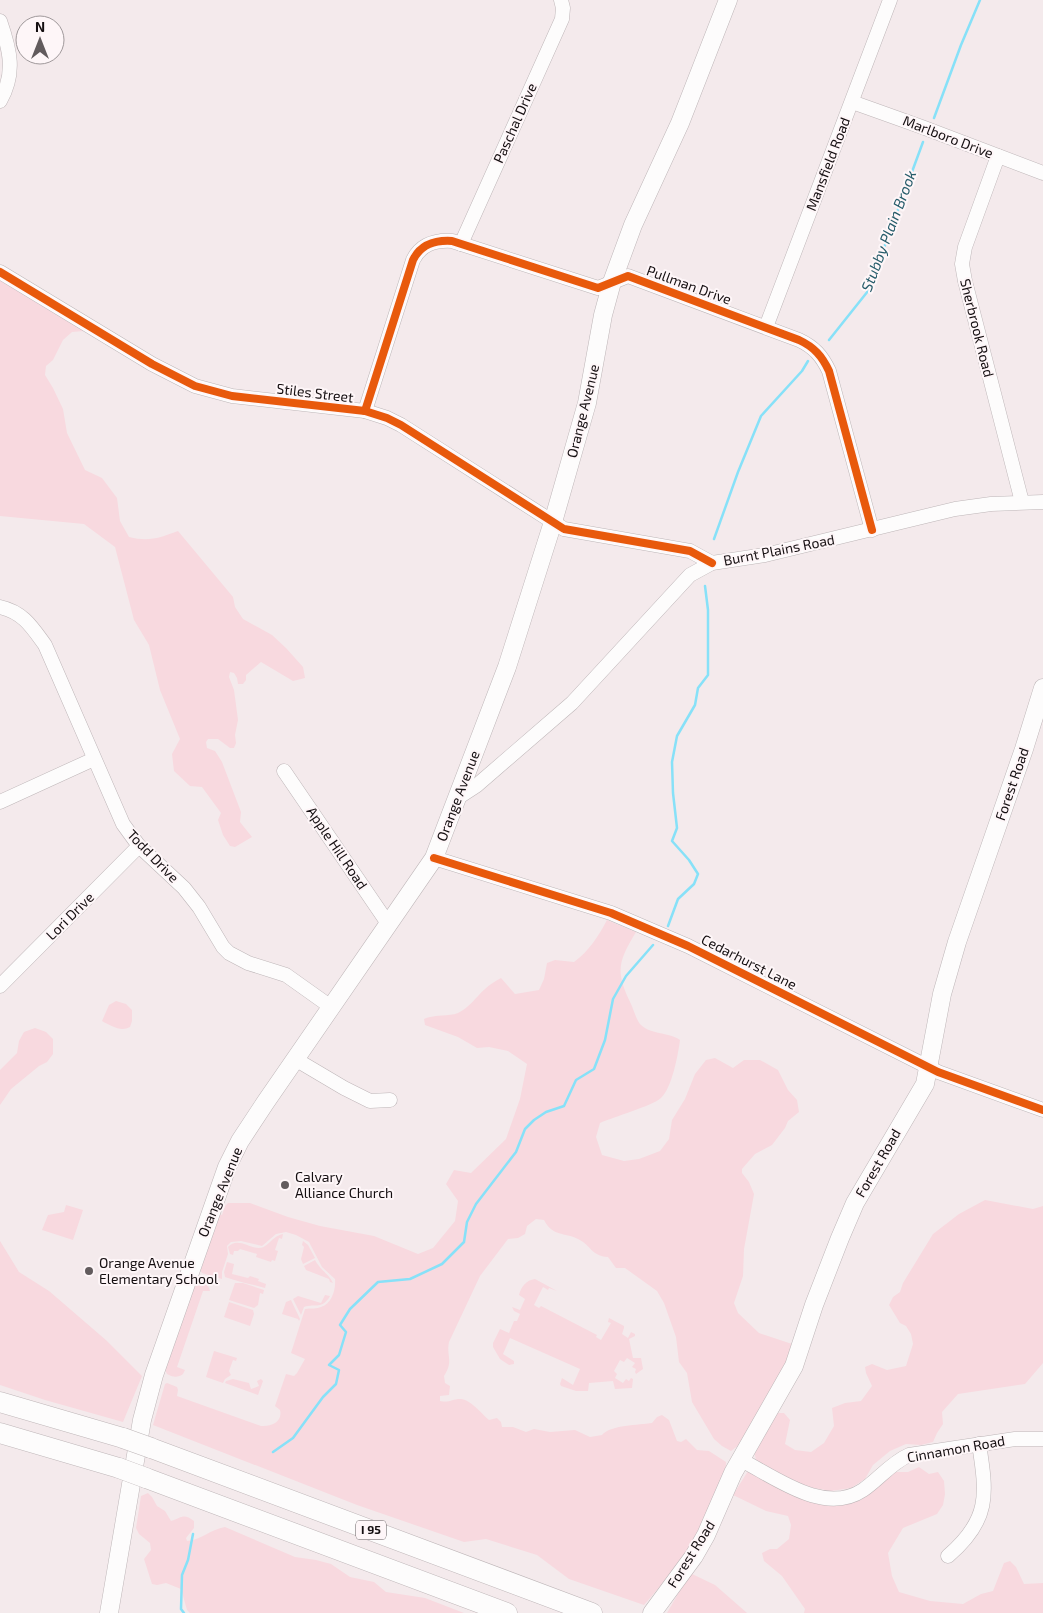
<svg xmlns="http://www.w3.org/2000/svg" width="1043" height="1613" viewBox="0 0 1043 1613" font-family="'Exo 2',sans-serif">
  <rect width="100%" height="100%" fill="#f4eaec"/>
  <g fill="#f8d9df">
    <path d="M0,280L84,331L72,332L63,340L53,360L46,366L45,375L53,388L63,409L67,433L85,470L102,478L117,498L120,521L129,537C149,542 159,538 178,531L233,597L235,607L243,619L272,635L286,648L303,667L305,678L293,681L261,662L246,675V680L243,684H238L237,678L234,673L230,672L229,677L234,690L238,720L235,735L236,743L234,748H230L218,739H208L206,742L207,748L215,751L222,762L241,812L240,822L252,837L235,847L230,846L223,835L218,820L221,813L202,787L190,786L174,771L172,754L180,739L160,690L149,645L134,620L115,547L84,524L0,516Z"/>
    <path d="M607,920L636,932C618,962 615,971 631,1004C634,1010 636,1020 641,1025C652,1035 669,1032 680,1040C678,1055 672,1088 661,1098C652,1106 613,1117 600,1123L596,1137L602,1155L624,1161L639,1159L660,1151L669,1139L672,1120L685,1099L695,1074L706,1060L715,1058L733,1068L744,1060H760L778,1070L788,1090L797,1100L799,1112L788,1121L785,1128L772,1145L755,1154L742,1169V1173L749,1182L754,1194L744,1249L743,1276L734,1303L738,1313L759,1333L792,1344L782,1374L744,1441L731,1451L722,1446L714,1439L692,1402L687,1373L679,1362L676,1337L664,1303L657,1291L625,1268H616L608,1257C591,1256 591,1245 578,1239C564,1232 553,1237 544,1220L536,1219L527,1226L525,1234L518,1238L508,1239L480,1276L449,1342C446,1356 454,1361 444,1376L445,1383L450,1386L449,1395L440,1396V1401C450,1403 452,1399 460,1399C469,1398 482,1414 489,1420L497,1418L501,1422L502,1427H513L526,1432L534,1429L550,1432L575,1430L590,1437L602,1435C610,1425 639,1425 652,1423L657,1417L662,1415L669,1420L677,1441L681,1442L686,1439L697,1450L709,1451L726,1462C726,1475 722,1484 717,1496C700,1537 673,1572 644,1605L569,1579L537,1555L486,1539L464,1542L357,1505L153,1425L165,1384L167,1383L177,1387L178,1390L177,1396L261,1426C271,1427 283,1422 280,1410L275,1406L286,1374L294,1376L297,1373L305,1359L291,1353L305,1309C311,1308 317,1309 321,1307C332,1304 336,1289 335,1279L322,1267L309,1242L296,1235L286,1232L276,1234L262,1246L241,1241L231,1242L227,1246L228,1254L222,1272V1279L202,1273L199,1268L218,1214L222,1215L225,1206L228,1203H250L288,1217L320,1226L374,1236L418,1254L433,1248L455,1221L458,1201L446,1184L454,1170L471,1173L506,1139L520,1099L527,1064L508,1051L489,1047L477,1048L458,1037L425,1025L424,1019C435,1014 447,1017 458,1013C469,1008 476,997 485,989C489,985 495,981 501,978L515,994L539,990L544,979L547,963L555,960L574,962C589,951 598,937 607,920Z"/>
    <path d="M116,1001L126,1004L132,1010V1021L130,1027C121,1032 111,1026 102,1021L109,1005Z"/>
    <path d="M35,1028L46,1032L53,1039V1054L47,1062L39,1066L11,1089L0,1105V1070L17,1053L19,1041L24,1032Z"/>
    <path d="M985,1200L1033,1209L1043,1206V1363L1025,1384L958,1394L942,1412L943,1424L937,1433L933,1442L921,1445L906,1444L890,1451L873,1465L865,1479L851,1488L831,1491L802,1486L756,1460L754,1451L777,1413H784L790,1420L785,1444L795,1450L811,1452L824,1443L834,1426L832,1408L845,1403L861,1401L872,1386L866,1373L865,1367L872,1364L887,1370L906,1366L913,1344L911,1334L906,1326L900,1323L889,1305L893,1297L900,1292L903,1283L933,1234L959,1214Z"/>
    <path d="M66,1205L83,1210L73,1240L42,1230L48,1215L64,1212Z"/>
    <path d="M283,1234L282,1239L279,1238L275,1250L278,1251L275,1261L272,1260L271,1262L256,1257L257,1254L240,1249L238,1251H234L233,1255L230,1254L228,1247C237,1237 249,1248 259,1248C268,1248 272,1236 283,1234Z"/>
    <path d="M0,1241L19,1272L49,1291L107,1341L142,1376L123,1422L45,1400L0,1385Z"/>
    <path d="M303,1241L308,1245L315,1258L303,1264L301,1259L304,1247L302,1245Z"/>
    <path d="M315,1260C320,1270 329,1274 333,1283L330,1282L329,1279L306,1270L304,1266Z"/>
    <path d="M227,1262L234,1264L232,1274L248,1278L250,1276L259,1279L258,1281L266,1284L265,1288C252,1284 238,1282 225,1277L224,1272Z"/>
    <path d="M535,1279L557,1291L549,1288L548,1290L543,1287L534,1305L539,1308L541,1306L597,1335L596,1337L601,1340L611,1323L608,1322L609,1318L624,1326V1328L622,1334L628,1338L631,1332L635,1334V1336L629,1339L633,1358H641L643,1369L636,1374L635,1372L636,1369L632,1367L635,1363L627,1358L624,1362L620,1360L614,1371L617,1374L615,1378L623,1383L626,1379L629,1381L631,1378L633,1379L632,1388L615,1389L613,1381L589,1383L588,1391H576L561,1386L560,1384L562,1378L573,1385L580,1369L510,1338L503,1354L514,1361V1364L509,1365L500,1359L493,1347V1343L500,1329L509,1333L514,1321H517L520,1314L514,1311L512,1307L520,1310L525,1299L519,1295C521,1287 526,1280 535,1279Z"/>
    <path d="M197,1282C203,1283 209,1284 210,1291H203L177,1367L185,1370L183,1374C178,1378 172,1377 167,1374L165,1370L195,1283Z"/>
    <path d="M235,1283H243L264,1290L263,1294L260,1293L258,1305L254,1308L229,1300Z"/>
    <path d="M325,1295L330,1296C322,1310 316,1303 304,1307L301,1315L293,1299L298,1296L321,1303Z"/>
    <path d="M291,1300L300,1319L299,1321L298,1319L282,1314L286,1302Z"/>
    <path d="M229,1302L253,1310L254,1314L250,1326L224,1317Z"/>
    <path d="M214,1351L237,1358L236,1361L233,1360L229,1371L231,1375L225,1379L223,1383L206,1377Z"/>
    <path d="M233,1379L249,1383L251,1389L259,1386L257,1381L261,1379L263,1381L258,1395L225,1383L226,1381Z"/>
    <path d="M919,1467L929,1474L938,1472L944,1481L945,1494L943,1505L937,1514L903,1528L888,1553L892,1576L899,1592L930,1601L963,1604L981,1594L993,1591L1004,1563L1010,1561L1016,1567L1024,1584L1043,1583V1613H804L805,1609L782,1576L764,1561L762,1553L770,1549H777L789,1539L791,1525L788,1516L766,1511L733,1495L748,1471L804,1500L830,1504L861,1500L894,1472H908Z"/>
    <path d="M148,1493L152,1497L157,1506L165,1511L171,1521C182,1517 184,1513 194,1521V1528L186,1538L187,1541C201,1540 211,1529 225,1527L295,1557L316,1560L331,1564L350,1577L374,1582L386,1592L425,1598L464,1613H190L187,1610L181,1589L166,1583L157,1585L152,1584L144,1559L151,1550L150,1543L139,1534L136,1528L141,1496Z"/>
    <path d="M690,1573L715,1585L747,1613H667Z"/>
  </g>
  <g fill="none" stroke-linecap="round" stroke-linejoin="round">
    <g stroke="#87e1f8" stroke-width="2.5">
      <path d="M934,118L961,45L980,0"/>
      <path d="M829,340L868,291L923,142"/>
      <path d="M714,539L738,472L761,416L802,371L808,361"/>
      <path d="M668,926L678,899L694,884L698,874L689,860L672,841L677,828L673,793L672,762L677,736L695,705L698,688L708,675V610L705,586"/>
      <path d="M273,1452L293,1438L323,1397L336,1384L339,1370L329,1365L339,1355L346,1332L340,1325L350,1309L378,1282L410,1279L442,1264L464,1242L467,1222L476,1204L516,1152L525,1129L534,1120L546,1112L564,1106L576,1080L594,1069L605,1040L613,999L626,976L653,945"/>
      <path d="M184,1613L181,1609L182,1575L188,1560L193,1534"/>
    </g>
    <defs>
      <g id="minor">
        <path d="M0,21C10,50 16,73 0,101"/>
        <path d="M852,102L922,127L1043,173"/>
        <path d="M998,156L965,247L962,264L965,281L1022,502"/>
        <path d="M461,244L562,19L563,8L561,0"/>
        <path d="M0,272L152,364L195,386L232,396L365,411L387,418L401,425L564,529L690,551L712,563"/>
        <path d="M766,327L890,0"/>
        <path d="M365,411L413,260C421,244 435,240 452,241L598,288L628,276L799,340C814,347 822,356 829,371L872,530"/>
        <path d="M0,607C23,612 32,627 45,645L123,824L139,846L184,888L199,907L223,947L229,953L248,963L286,975L331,1007"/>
        <path d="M284,771L389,925"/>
        <path d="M456,799L476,786L572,703L690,575L712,563L765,555L955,509L991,504L1043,502"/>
        <path d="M0,802L94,759"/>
        <path d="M434,858L611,913L688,946L938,1072L1043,1110"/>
        <path d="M0,986L139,846"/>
        <path d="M295,1059L344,1088L370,1101L390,1100"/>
        <path d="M741,1460C775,1477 824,1516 863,1490C879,1479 891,1463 909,1455L1015,1439H1043"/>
        <path d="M948,1556C990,1520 987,1495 979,1444"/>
      </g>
      <g id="major">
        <path d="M109,1613L142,1420L154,1375L227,1167L240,1141L265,1103L434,858L507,667L553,522L587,403L603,315L612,282L633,225L680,123L728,0"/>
        <path d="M652,1613L694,1556L706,1535L733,1473L794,1366L814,1305L840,1238L855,1203L925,1084L942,994L957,942L1024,749L1043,688"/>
      </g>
      <g id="highway">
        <path d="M0,1402L123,1438"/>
        <path d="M0,1433L119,1468"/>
        <path d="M151,1448L592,1613"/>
        <path d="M146,1478L507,1613"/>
      </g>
    </defs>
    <use href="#minor" stroke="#beb6b8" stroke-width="15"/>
    <use href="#major" stroke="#beb6b8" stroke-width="19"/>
    <use href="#highway" stroke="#beb6b8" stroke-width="21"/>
    <use href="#minor" stroke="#fdfcfc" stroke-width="14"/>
    <use href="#major" stroke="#fdfcfc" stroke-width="18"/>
    <use href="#highway" stroke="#fdfcfc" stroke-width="20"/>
    <defs>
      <g id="highway-bridge">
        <path d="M123,1438L151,1448"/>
        <path d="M119,1468L146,1478"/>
      </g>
    </defs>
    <use href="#highway-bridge" stroke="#beb6b8" stroke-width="21" stroke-linecap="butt"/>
    <use href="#highway-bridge" stroke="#fdfcfc" stroke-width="20"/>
    <defs>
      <g id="cycleway">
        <path d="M0,272L152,364L195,386L232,396L365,411L387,418L401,425L564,529L690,551L712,563"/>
        <path d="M365,411L413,260C421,244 435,240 452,241L598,288L628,276L799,340C814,347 822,356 829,371L872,530"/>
        <path d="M434,858L611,913L688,946L938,1072L1043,1110"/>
      </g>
    </defs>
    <use href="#cycleway" stroke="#fef6f8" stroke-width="11"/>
    <use href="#cycleway" stroke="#e8590c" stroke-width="8"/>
  </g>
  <g fill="#625b5d" stroke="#fef6f8" stroke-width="2">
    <circle cx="285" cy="1185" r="5"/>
    <circle cx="89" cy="1271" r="5"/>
  </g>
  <g text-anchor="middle" stroke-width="4" stroke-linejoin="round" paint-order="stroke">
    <rect fill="#fef6f8" stroke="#5a5456" stroke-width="1" x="356" y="1520.5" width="30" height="19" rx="4"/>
    <g font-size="12" font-weight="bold" fill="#140e10">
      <text x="371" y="1534">I 95</text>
    </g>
    <g font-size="14" fill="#140e10" stroke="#fef6f8">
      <text transform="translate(515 123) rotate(-66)" y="5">Paschal Drive</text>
      <text transform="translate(948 137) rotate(21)" y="5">Marlboro Drive</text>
      <text transform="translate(828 164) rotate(-69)" y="5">Mansfield Road</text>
      <text transform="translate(689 285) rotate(20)" y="5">Pullman Drive</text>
      <text transform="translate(977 328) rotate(76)" y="5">Sherbrook Road</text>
      <text transform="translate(315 393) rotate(7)" y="5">Stiles Street</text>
      <text transform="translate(583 411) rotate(-76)" y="5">Orange Avenue</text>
      <text transform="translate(779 550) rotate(-11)" y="5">Burnt Plains Road</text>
      <text transform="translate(1012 784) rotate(-71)" y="5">Forest Road</text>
      <text transform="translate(458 796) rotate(-69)" y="5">Orange Avenue</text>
      <text transform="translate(337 848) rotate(56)" y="5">Apple Hill Road</text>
      <text transform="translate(153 856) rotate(46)" y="5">Todd Drive</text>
      <text transform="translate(70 916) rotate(-45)" y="5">Lori Drive</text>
      <text transform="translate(749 962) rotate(27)" y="5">Cedarhurst Lane</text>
      <text transform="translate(878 1163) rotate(-60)" y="5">Forest Road</text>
      <text transform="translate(220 1192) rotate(-68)" y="5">Orange Avenue</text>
      <text transform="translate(956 1449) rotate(-10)" y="5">Cinnamon Road</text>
      <text transform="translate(691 1554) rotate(-58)" y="5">Forest Road</text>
    </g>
    <g font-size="14" fill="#140e10" stroke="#fef6f8" text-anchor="start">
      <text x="295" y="1182">Calvary<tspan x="295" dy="16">Alliance Church</tspan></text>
      <text x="99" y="1268">Orange Avenue<tspan x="99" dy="16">Elementary School</tspan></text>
    </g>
    <g font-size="15" font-style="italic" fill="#265c6a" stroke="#fef6f8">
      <text transform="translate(889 231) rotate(-69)" y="5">Stubby Plain Brook</text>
    </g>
  </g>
  <g transform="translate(40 40)"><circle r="24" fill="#fef6f8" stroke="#a0999b"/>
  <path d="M0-4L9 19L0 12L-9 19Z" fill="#625b5d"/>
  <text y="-8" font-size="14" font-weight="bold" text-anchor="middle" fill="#140e10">N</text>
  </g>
</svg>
